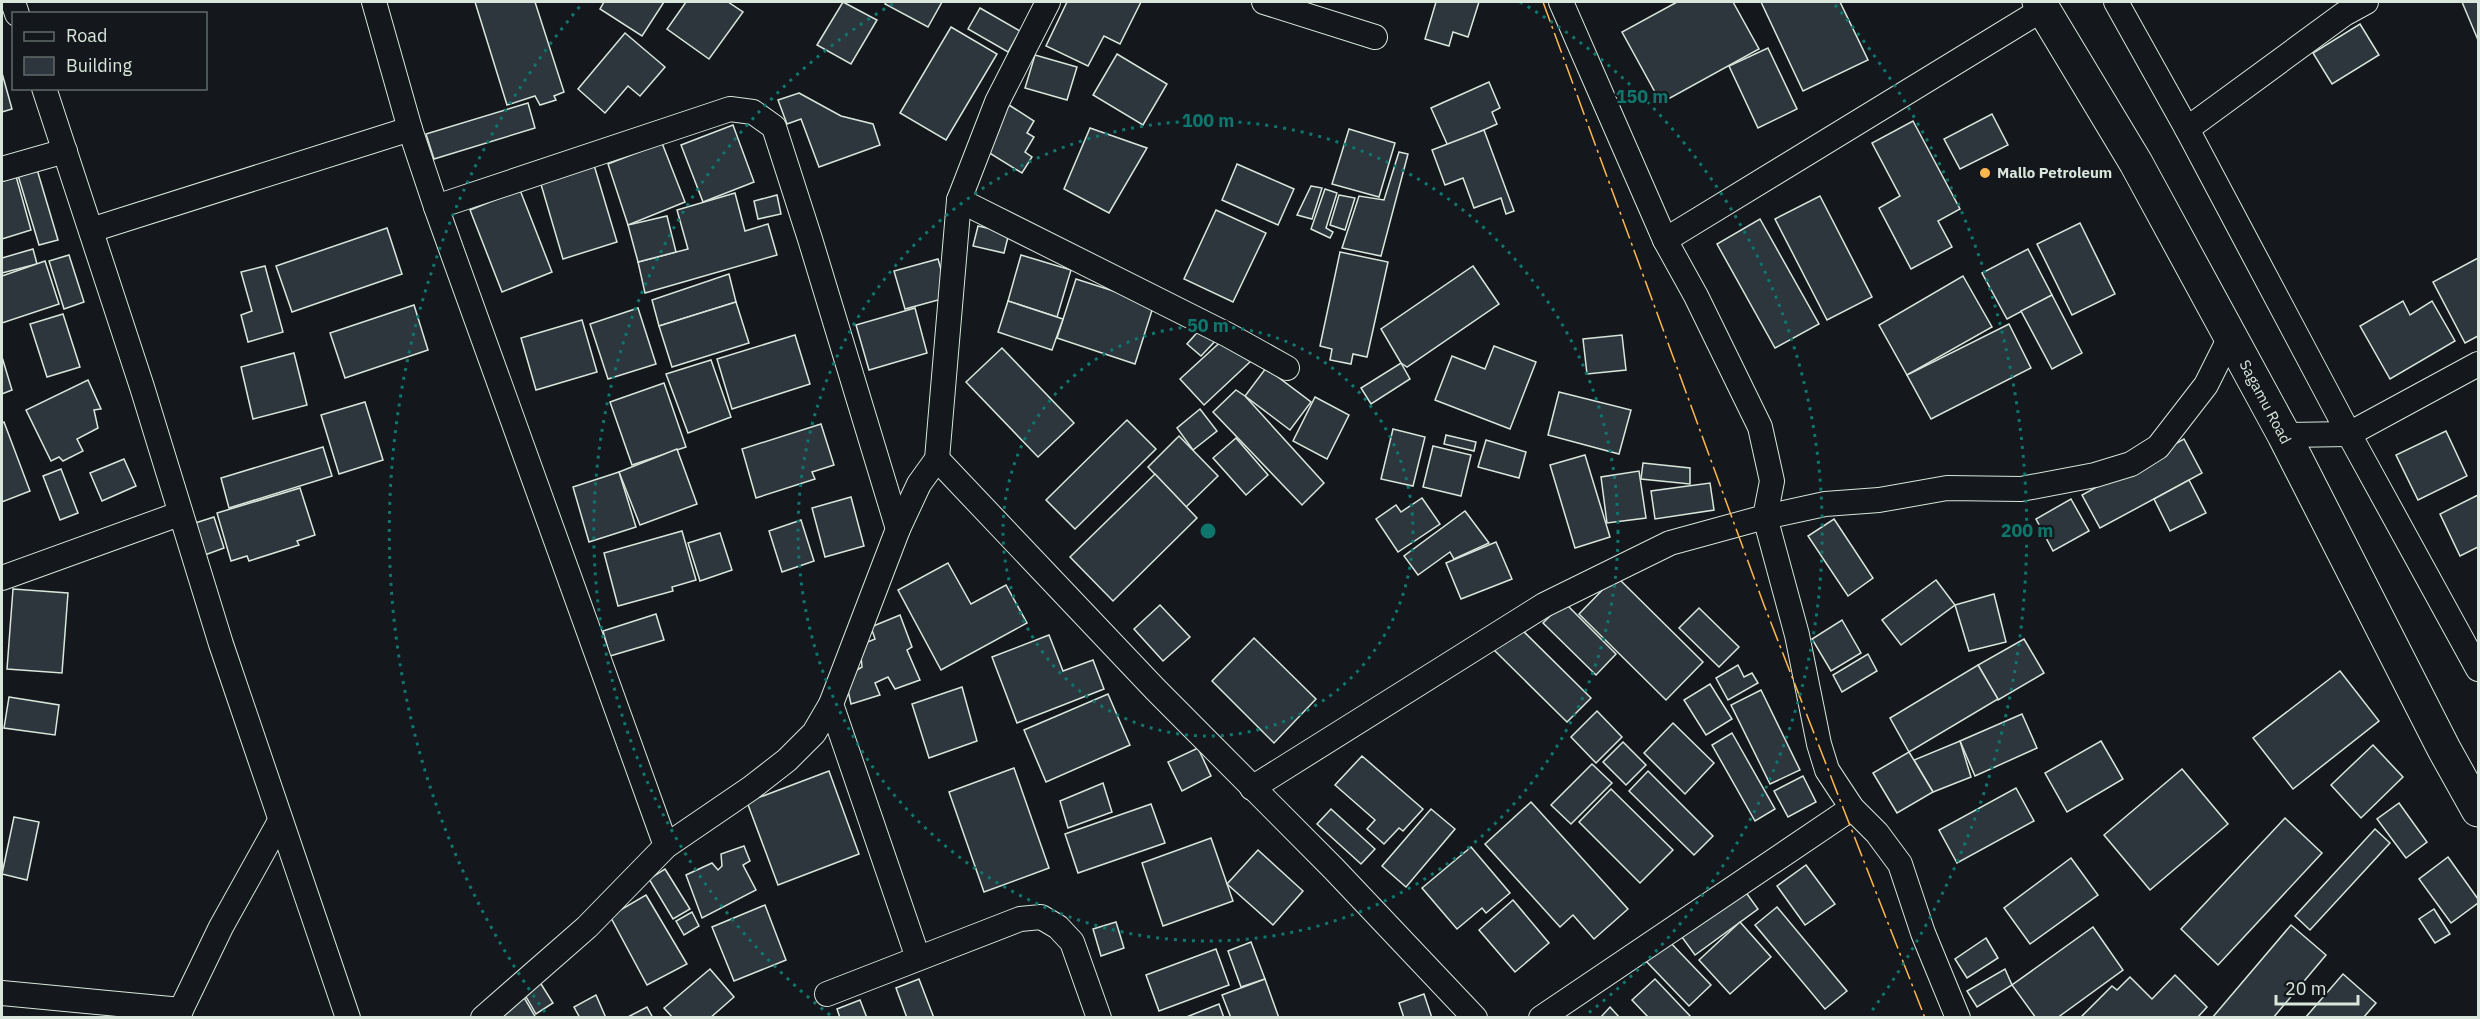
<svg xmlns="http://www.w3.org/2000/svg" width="2480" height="1019" viewBox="0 0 2480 1019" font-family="'IBM Plex Sans',sans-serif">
  <rect width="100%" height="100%" fill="#14181c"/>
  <g fill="#2c363c" stroke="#d8e6dc" stroke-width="1.5">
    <path d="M475,2H535L564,92L554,96L556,100L540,105L535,96L507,105Z"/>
    <path d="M604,2H664L642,36L600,9Z"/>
    <path d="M686,2H728L743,12L709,59L667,29Z"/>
    <path d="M843,2L877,20L851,64L817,45Z"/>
    <path d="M886,2H942L928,27L885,4Z"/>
    <path d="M1067,2H1141L1120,44L1104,36L1088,66L1046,46Z"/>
    <path d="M1436,2H1479L1468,37L1453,32L1449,46L1425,39Z"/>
    <path d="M1677,2H1733L1759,49L1661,103L1622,32Z"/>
    <path d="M1761,2H1840L1868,60L1803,91Z"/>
    <path d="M2462,2H2478V40Z"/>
    <path d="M980,8L1020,31L1008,52L968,29Z"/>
    <path d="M2360,24L2379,55L2332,84L2313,53Z"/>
    <path d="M951,27L997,54L946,140L900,113Z"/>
    <path d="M625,33L665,67L640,96L628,86L605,113L578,89Z"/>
    <path d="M1768,48L1797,109L1758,128L1729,66Z"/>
    <path d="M1117,54L1167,84L1143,125L1093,95Z"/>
    <path d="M1035,55L1077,67L1067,100L1025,88Z"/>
    <path d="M2,73L12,109L2,112Z"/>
    <path d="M1489,82L1500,108L1492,112L1497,124L1448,146L1431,108Z"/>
    <path d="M799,93L841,116L873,124L880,145L819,167L801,119L787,124L778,100Z"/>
    <path d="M528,103L535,128L434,159L426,134Z"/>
    <path d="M1009,105L1034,121L1027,133L1034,137L1025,152L1032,157L1022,173L983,149Z"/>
    <path d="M1992,114L2008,145L1960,169L1944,139Z"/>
    <path d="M1913,121L1960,209L1938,221L1952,247L1911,269L1879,208L1900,196L1872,143Z"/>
    <path d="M733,125L754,182L703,202L681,145Z"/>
    <path d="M1090,128L1147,148L1109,213L1064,189Z"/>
    <path d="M1349,129L1395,143L1379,197L1332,184Z"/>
    <path d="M1484,130L1514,211L1506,214L1501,198L1474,208L1463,178L1445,185L1432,150Z"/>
    <path d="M662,143L685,202L628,225L608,164Z"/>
    <path d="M1399,152L1408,154L1381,256L1342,248L1359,196L1384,200Z"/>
    <path d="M1237,164L1294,189L1278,225L1222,200Z"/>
    <path d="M594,165L617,242L563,259L540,181Z"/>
    <path d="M36,166L58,240L39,245L17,172Z"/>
    <path d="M14,169L31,230L2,239V173Z"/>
    <path d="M1311,186L1322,188L1312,219L1297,215Z"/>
    <path d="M1325,189L1337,193L1326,228L1333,232L1330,238L1311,229Z"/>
    <path d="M520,190L552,272L502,292L470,210Z"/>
    <path d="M735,193L745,231L768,224L777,255L645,293L638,262L688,249L677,210Z"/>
    <path d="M777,195L781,214L758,219L754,201Z"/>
    <path d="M1339,195L1355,198L1345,230L1330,225Z"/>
    <path d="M1820,196L1872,297L1827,320L1775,219Z"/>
    <path d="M1216,210L1266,233L1233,302L1184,279Z"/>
    <path d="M667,216L676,252L638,262L628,225Z"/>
    <path d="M1760,219L1819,324L1775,348L1717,244Z"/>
    <path d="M2080,223L2115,294L2072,315L2037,244Z"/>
    <path d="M978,226L1009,233L1004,253L973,246Z"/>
    <path d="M387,228L402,274L292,312L276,266Z"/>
    <path d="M33,249L37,264L2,273V258Z"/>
    <path d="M2028,249L2052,295L2007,319L1982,273Z"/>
    <path d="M1340,252L1388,262L1367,357L1353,354L1351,364L1330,360L1332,349L1320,346Z"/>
    <path d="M69,255L84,302L64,309L49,261Z"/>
    <path d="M1021,255L1071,270L1057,317L1008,301Z"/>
    <path d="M2478,258V336L2465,343L2433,282Z"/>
    <path d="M938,259L949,297L905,309L894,271Z"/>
    <path d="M45,261L59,304L2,323V276Z"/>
    <path d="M265,266L283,332L248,342L241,315L252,311L241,272Z"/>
    <path d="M1473,266L1499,304L1407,367L1401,363L1381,329Z"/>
    <path d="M729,274L736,302L659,326L652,300Z"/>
    <path d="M1963,276L1992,327L1907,375L1879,325Z"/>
    <path d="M1076,279L1154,304L1135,364L1057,338Z"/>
    <path d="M2052,295L2082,353L2052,369L2021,311Z"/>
    <path d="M1008,301L1063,319L1052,350L998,332Z"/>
    <path d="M2403,301L2410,315L2432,301L2455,341L2390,379L2360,326Z"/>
    <path d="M736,302L749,343L672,367L659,326Z"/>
    <path d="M414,305L428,350L345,378L330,333Z"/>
    <path d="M638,308L656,364L608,379L590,324Z"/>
    <path d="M915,308L927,353L869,370L856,325Z"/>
    <path d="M63,314L80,367L47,377L30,324Z"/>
    <path d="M582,320L597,372L536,390L521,338Z"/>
    <path d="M2009,324L2031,368L1931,419L1907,375Z"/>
    <path d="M1202,327L1218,338L1201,356L1187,344Z"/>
    <path d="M795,335L810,384L732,409L717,359Z"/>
    <path d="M1228,335L1251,361L1204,405L1180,379Z"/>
    <path d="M1622,335L1626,370L1587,374L1583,339Z"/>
    <path d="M1494,346L1536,362L1510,429L1435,400L1452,356L1485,369Z"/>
    <path d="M1002,348L1074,423L1038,457L966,382Z"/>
    <path d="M294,353L307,405L253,419L241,367Z"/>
    <path d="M2,357L12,390L2,394Z"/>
    <path d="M711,360L731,417L688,433L666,374Z"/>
    <path d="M1401,363L1410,379L1371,404L1361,388Z"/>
    <path d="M1266,368L1311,402L1290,430L1245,396Z"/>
    <path d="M88,380L101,409L94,410L98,428L77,439L83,451L63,461L59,457L51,461L26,410Z"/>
    <path d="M664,383L686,447L632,465L610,402Z"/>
    <path d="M1236,390L1245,396L1324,483L1302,505L1213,412Z"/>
    <path d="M1559,392L1631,410L1619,454L1548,435Z"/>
    <path d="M1315,397L1349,415L1327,459L1293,441Z"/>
    <path d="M365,402L383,460L339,474L321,415Z"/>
    <path d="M1200,409L1217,431L1193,450L1177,428Z"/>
    <path d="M1127,420L1156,449L1075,529L1046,500Z"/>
    <path d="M4,422L30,491L2,502V423Z"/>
    <path d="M821,424L834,465L812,472L815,479L756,498L742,449Z"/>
    <path d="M1393,429L1425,437L1413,486L1381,479Z"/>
    <path d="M2446,431L2467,476L2418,500L2396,455Z"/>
    <path d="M1446,435L1476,442L1474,451L1444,444Z"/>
    <path d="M1179,436L1218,476L1186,507L1148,467Z"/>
    <path d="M1236,438L1268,475L1246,495L1213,458Z"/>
    <path d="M2184,439L2202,473L2100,528L2082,495Z"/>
    <path d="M1486,440L1526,452L1519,478L1478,467Z"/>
    <path d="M1433,446L1471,455L1461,496L1423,487Z"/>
    <path d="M323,447L332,476L229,508L221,478Z"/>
    <path d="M677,449L697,504L640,525L619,472Z"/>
    <path d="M1585,455L1610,537L1575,548L1550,465Z"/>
    <path d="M124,459L136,486L102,501L90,473Z"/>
    <path d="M1643,463L1690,468V484L1641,479Z"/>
    <path d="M61,469L78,513L60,520L43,476Z"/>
    <path d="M1639,471L1646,518L1607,523L1601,477Z"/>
    <path d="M619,472L636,527L589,542L573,487Z"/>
    <path d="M1155,474L1197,518L1113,601L1070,557Z"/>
    <path d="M2189,480L2206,513L2170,531L2154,499Z"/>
    <path d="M1710,483L1714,510L1655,519L1651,491Z"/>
    <path d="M300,488L315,535L297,541L299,545L249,561L247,556L231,561L217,513Z"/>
    <path d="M2478,495V547L2460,556L2440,514Z"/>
    <path d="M851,497L864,546L825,557L812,508Z"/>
    <path d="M1422,498L1440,524L1398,552L1376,519L1396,505L1401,512Z"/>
    <path d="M2071,499L2089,531L2053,551L2036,519Z"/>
    <path d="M1465,511L1489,543L1454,559L1450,552L1418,575L1404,556Z"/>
    <path d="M214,517L224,548L202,556L192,524Z"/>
    <path d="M1834,519L1873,578L1848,596L1808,536Z"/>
    <path d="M801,520L814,561L782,572L769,531Z"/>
    <path d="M682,531L696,580L672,587L673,591L618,606L604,553Z"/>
    <path d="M720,533L732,570L700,581L688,543Z"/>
    <path d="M1496,542L1512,579L1461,599L1446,563Z"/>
    <path d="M948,563L971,604L1006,585L1027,623L941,670L898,590Z"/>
    <path d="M1616,576L1703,662L1666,700L1579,614Z"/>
    <path d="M1936,580L1955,605L1901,645L1882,620Z"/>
    <path d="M13,589L68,593L62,673L7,669Z"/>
    <path d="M1994,594L2006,642L1969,651L1955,605Z"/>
    <path d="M1564,602L1616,654L1596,675L1543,623Z"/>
    <path d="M1160,605L1190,637L1163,661L1134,629Z"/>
    <path d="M1699,608L1739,647L1719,667L1679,628Z"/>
    <path d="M656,614L664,640L610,656L603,631Z"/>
    <path d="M900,615L912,647L907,650L920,680L895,689L888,677L875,683L880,695L851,704L845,677L862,667L860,645L875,639L871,627Z"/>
    <path d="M1842,620L1861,653L1831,671L1812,639Z"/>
    <path d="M1516,624L1591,698L1567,722L1492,648Z"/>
    <path d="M1049,635L1063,671L1093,660L1104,689L1017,723L992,657Z"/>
    <path d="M1254,638L1316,699L1274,743L1212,681Z"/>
    <path d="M2024,639L2044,673L1998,700L1978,665Z"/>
    <path d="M1868,654L1877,671L1842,692L1833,675Z"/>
    <path d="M1738,665L1744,677L1752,673L1758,683L1728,700L1716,678Z"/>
    <path d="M1978,665L1998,699L1909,752L1890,718Z"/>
    <path d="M2340,671L2379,721L2293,789L2253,738Z"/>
    <path d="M1710,684L1732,719L1706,735L1684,700Z"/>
    <path d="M962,687L977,741L929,758L912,704Z"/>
    <path d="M1761,690L1800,770L1770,784L1731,705Z"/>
    <path d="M1108,694L1130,745L1046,782L1024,730Z"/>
    <path d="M9,697L59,705L55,735L4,728Z"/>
    <path d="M1597,711L1622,737L1596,763L1571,737Z"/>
    <path d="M2022,714L2037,748L1975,776L1960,741Z"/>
    <path d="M1673,723L1714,763L1685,794L1644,753Z"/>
    <path d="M1732,733L1775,809L1755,821L1712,745Z"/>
    <path d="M1960,741L1971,777L1933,792L1914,760Z"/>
    <path d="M2101,741L2123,779L2067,812L2045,773Z"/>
    <path d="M1623,742L1646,765L1626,785L1603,762Z"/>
    <path d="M2373,745L2403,777L2361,818L2331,785Z"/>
    <path d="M1198,748L1211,776L1182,791L1168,762Z"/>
    <path d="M1909,752L1933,792L1897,813L1873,773Z"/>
    <path d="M1362,756L1423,809L1403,831L1399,828L1384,844L1367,829L1375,820L1335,785Z"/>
    <path d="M1592,764L1612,783L1571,824L1551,805Z"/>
    <path d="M1014,768L1049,868L984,892L949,792Z"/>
    <path d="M2182,769L2228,824L2150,890L2104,835Z"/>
    <path d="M829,771L859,854L778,885L747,802Z"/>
    <path d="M1648,771L1713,836L1694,855L1629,791Z"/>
    <path d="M1803,776L1816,802L1788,817L1774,791Z"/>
    <path d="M1103,783L1112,812L1068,828L1060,801Z"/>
    <path d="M2016,788L2034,821L1957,863L1939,830Z"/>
    <path d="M1611,789L1673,850L1640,883L1579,822Z"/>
    <path d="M1531,802L1628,909L1594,939L1573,915L1560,927L1485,844Z"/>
    <path d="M2399,803L2427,842L2406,858L2377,819Z"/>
    <path d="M1151,804L1165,843L1078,873L1065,834Z"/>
    <path d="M1331,809L1375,849L1361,864L1317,824Z"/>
    <path d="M1431,809L1455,829L1406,887L1382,866Z"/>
    <path d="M14,817L39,822L27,880L2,874Z"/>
    <path d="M2285,818L2322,853L2218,965L2181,929Z"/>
    <path d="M2375,829L2390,843L2310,930L2295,916Z"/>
    <path d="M1211,838L1233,901L1163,926L1142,863Z"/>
    <path d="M744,846L750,861L743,865L756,890L702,918L686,875L712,863L718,870L722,866L721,854Z"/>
    <path d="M1471,847L1510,893L1486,913L1482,908L1457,929L1422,888Z"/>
    <path d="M1258,850L1303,891L1273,925L1227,884Z"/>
    <path d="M2448,857L2478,899V903L2451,923L2419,879Z"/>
    <path d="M2071,858L2098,895L2030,944L2004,908Z"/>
    <path d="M1806,865L1835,904L1805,925L1777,886Z"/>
    <path d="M665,869L690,909L673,919L649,879Z"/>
    <path d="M1742,887L1758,909L1695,955L1679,933Z"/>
    <path d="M646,895L687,964L647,985L610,916Z"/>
    <path d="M1513,900L1549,943L1515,972L1479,930Z"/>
    <path d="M765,905L786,960L734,981L712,927Z"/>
    <path d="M1777,907L1847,991L1825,1009L1755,925Z"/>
    <path d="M2434,909L2450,934L2435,943L2419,919Z"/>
    <path d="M692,912L699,926L684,935L676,921Z"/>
    <path d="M1116,922L1124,948L1101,956L1093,929Z"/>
    <path d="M1740,922L1771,957L1730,994L1699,960Z"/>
    <path d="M2291,925L2326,955L2273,1018H2212Z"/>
    <path d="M2093,927L2123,970L2057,1018H2036L2012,985Z"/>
    <path d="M1986,938L1998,958L1967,978L1955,959Z"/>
    <path d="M1667,939L1711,985L1689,1006L1645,960Z"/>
    <path d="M1251,942L1265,979L1241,987L1228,951Z"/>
    <path d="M1216,949L1229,985L1159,1011L1146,975Z"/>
    <path d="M710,969L734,997L710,1018H673L664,1008Z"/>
    <path d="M2005,969L2012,985L1977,1007L1967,991Z"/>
    <path d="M2343,974L2376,1003L2363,1018H2305Z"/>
    <path d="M2175,975L2207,1007L2197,1018H2080L2112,986L2117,990L2130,977L2152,999Z"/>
    <path d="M536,976L553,1003L536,1014L521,988Z"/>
    <path d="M919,979L934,1018H907L896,988Z"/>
    <path d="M1265,979L1279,1018H1231L1222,995Z"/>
    <path d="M1655,979L1692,1018H1649L1632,1000Z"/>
    <path d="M522,994L536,1018H493Z"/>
    <path d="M1424,994L1432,1018H1404L1399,1003Z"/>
    <path d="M596,995L606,1018H580L574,1007Z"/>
    <path d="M860,1000L867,1018H840L837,1009Z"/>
    <path d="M1219,1004L1224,1018H1184Z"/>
    <path d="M647,1007L653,1018H626Z"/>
    <path d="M1610,1007L1620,1018H1600Z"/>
  </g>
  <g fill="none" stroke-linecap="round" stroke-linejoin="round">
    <defs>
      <g id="minor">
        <path d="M13,2L17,14"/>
        <path d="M374,2L410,129L436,207L666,846"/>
        <path d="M1048,2L997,102L959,200L1228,335L1287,368"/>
        <path d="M1264,2L1375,37"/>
        <path d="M2116,2L2187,129L2349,434L2478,669"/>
        <path d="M44,88L142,387L221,644L348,1018"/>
        <path d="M2187,129L2344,14L2366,2"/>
        <path d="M2,169L65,151"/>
        <path d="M436,207L730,109L753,112L774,127L810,239L898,529"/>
        <path d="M91,230L410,129"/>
        <path d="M1665,240L2043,9"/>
        <path d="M2284,435L2349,434L2478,364"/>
        <path d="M937,459L1155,689L1334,869L1475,1018"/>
        <path d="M2,578L179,514"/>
        <path d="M831,704L918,958"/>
        <path d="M1252,788L1544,605L1670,543L1765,517L1772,481L1760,427L1696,296L1665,240L1561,2"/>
        <path d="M2,993L181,1010"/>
        <path d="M827,994L1020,919L1041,917L1058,927L1072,942L1099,1018"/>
        <path d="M177,1018L221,927L280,821"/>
        <path d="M483,1018L587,927L666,846L751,788L787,760L814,733L831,704L898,529L919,484L937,459L959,200"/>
        <path d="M1541,1018L1852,808"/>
        <path d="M1958,1018L1923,933L1900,864L1877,833L1852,808L1827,770L1819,744L1797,635L1765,517L1825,504L1879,500L1947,488L2021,489L2095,475L2131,464L2158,447L2206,385L2230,337"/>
      </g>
      <path id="trunk" d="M2039,2L2136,163L2284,435L2444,749L2478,810"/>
    </defs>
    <use href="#minor" stroke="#d8e6dc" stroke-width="26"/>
    <use href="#trunk" stroke="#d8e6dc" stroke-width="35"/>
    <use href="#minor" stroke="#14181c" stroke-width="24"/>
    <use href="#trunk" stroke="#14181c" stroke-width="33"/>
    <path stroke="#ffb74d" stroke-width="1.5" stroke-dasharray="21 4.5 3 4.5" stroke-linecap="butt" d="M1543,2L1764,605L1925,1018"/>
  </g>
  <g fill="none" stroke="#0f766e" stroke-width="3" stroke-dasharray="3 6">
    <circle cx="1208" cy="531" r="205"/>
    <circle cx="1208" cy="531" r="410"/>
    <path d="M830 1015A614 614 0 0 1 896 2M1520 2A614 614 0 0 1 1586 1015"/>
    <path d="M545 1012A819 819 0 0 1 581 5M1835 5A819 819 0 0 1 1871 1012"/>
  </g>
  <circle fill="#ffb74d" stroke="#14181c" stroke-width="2" cx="1985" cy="173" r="6"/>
  <g text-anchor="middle" stroke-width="4.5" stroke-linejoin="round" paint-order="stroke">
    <g font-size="15" font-weight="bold" fill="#d8e6dc" stroke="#14181c" text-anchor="start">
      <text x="1997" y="178">Mallo Petroleum</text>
    </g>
    <g font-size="15" fill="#d8e6dc" stroke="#14181c">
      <text transform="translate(2265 402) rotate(62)" y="5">Sagamu Road</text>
    </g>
  </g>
  <circle cx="1208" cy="531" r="9" fill="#0f766e" stroke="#14181c" stroke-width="3"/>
  <g font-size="18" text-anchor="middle" font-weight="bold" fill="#0f766e" stroke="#14181c" stroke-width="4.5" stroke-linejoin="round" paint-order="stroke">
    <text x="1642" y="103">150 m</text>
    <text x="1208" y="127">100 m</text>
    <text x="1208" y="332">50 m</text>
    <text x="2027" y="537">200 m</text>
  </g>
  <rect width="2480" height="1019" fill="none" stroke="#d8e6dc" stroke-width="6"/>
  <rect x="12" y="12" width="195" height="78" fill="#14181c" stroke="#626a69" stroke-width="1.5"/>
  <rect x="24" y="32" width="30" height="9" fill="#14181c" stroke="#626a69" stroke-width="1.5"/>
  <text x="66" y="42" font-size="18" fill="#d8e6dc">Road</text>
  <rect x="24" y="57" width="30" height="18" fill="#2c363c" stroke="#626a69" stroke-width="1.5"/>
  <text x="66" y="72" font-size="18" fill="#d8e6dc">Building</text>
  <path d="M2276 995v9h82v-9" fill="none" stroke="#d8e6dc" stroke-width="3"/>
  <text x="2285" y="995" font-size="18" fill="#d8e6dc" stroke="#14181c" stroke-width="4.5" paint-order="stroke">20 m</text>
</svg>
